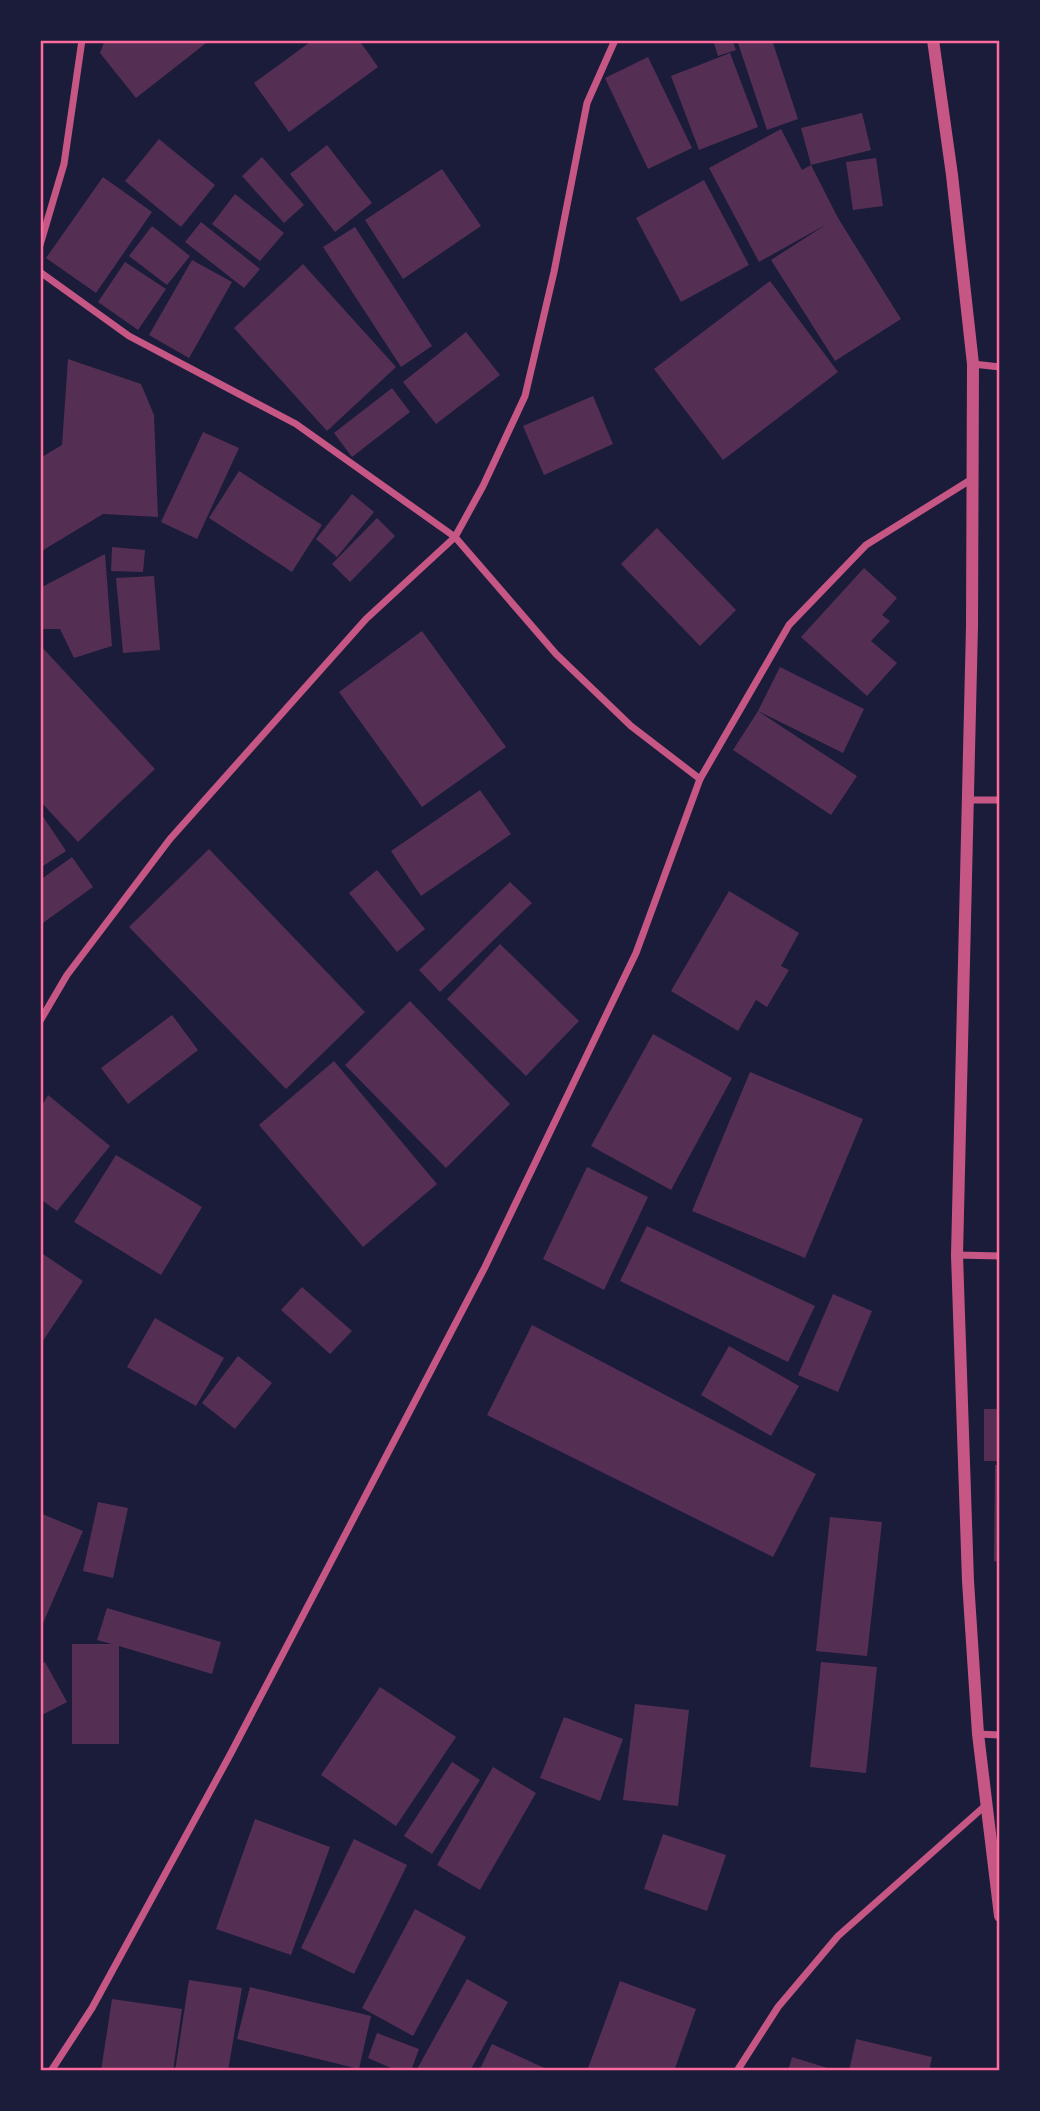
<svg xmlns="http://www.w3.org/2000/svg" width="1040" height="2111" viewBox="0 0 1040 2111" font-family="'DM Sans',sans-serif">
  <rect width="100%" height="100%" fill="#1b1b3a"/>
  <g fill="#542f53">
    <path d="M105,40H210L136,98L100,53Z"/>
    <path d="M313,40H359L378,67L289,132L254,83Z"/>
    <path d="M713,40H732L736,50L718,56Z"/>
    <path d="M737,40H772L798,119L767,130Z"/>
    <path d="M730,53L758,127L699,150L671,76Z"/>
    <path d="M648,57L692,148L648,169L605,78Z"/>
    <path d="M862,113L871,150L811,165L838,218L901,319L835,361L771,260L827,224L759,262L709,168L781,129L802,170L811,165L801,128Z"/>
    <path d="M159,139L215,185L181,227L125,181Z"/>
    <path d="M327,145L372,203L335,232L290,174Z"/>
    <path d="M262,157L304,205L284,223L242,176Z"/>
    <path d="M876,158L883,206L853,210L846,162Z"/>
    <path d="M442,169L481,226L403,279L365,220Z"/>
    <path d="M103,177L152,212L96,293L46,258Z"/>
    <path d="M704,180L749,265L681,302L636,218Z"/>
    <path d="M235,194L284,233L260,261L212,224Z"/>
    <path d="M201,222L260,269L244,288L185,242Z"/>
    <path d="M152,226L190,256L167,285L129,256Z"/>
    <path d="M355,227L432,346L401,367L323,247Z"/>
    <path d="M192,260L232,282L189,358L149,335Z"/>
    <path d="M125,262L166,289L138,330L98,302Z"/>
    <path d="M303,264L396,367L327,431L234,328Z"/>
    <path d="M770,281L838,372L723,460L654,369Z"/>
    <path d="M466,332L500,375L436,424L403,382Z"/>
    <path d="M68,359L141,384L154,415L158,517L103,514L40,552V458L62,445Z"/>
    <path d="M392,388L410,412L352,457L334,433Z"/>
    <path d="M593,396L613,444L544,475L523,426Z"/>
    <path d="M203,432L239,448L197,539L161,522Z"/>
    <path d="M239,471L322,525L292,572L209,518Z"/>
    <path d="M352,494L374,512L337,557L316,539Z"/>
    <path d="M377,518L395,536L350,582L332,564Z"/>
    <path d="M657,528L736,610L700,646L621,564Z"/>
    <path d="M112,547L145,550L143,572L111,571Z"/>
    <path d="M105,554L112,646L74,658L60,629H40V588Z"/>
    <path d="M864,568L897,598L882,615L890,621L871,641L897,663L867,696L801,637Z"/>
    <path d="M154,576L160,650L123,653L116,578Z"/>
    <path d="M422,631L506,747L422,807L339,692Z"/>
    <path d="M40,645L155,769L78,842L40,801Z"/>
    <path d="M780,667L864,709L843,753L758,711Z"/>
    <path d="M758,711L857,776L831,815L733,750Z"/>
    <path d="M480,790L511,834L421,896L391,851Z"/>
    <path d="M40,812L66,851L40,868Z"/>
    <path d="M209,849L365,1012L286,1089L129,927Z"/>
    <path d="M72,857L93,887L40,925V880Z"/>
    <path d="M377,870L425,929L397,952L349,893Z"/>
    <path d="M510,882L532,903L440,992L419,970Z"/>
    <path d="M729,891L799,933L781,966L789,970L767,1007L756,1000L738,1031L671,991Z"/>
    <path d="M500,944L579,1021L526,1076L447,999Z"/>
    <path d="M410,1001L510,1104L446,1168L345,1065Z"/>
    <path d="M172,1015L198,1050L128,1104L101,1068Z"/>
    <path d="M653,1034L732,1078L671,1190L591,1146Z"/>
    <path d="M334,1061L437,1184L363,1247L259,1125Z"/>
    <path d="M750,1072L863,1119L805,1258L692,1211Z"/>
    <path d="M48,1095L110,1146L57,1211L40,1199V1109Z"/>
    <path d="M116,1155L202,1207L161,1275L74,1222Z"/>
    <path d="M587,1167L648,1197L604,1290L543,1259Z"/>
    <path d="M647,1226L815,1306L788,1362L620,1281Z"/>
    <path d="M40,1252L83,1281L40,1345Z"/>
    <path d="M302,1287L352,1331L330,1354L281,1310Z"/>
    <path d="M833,1294L872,1311L838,1392L798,1375Z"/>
    <path d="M155,1318L224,1358L196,1406L127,1367Z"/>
    <path d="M532,1325L816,1474L773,1557L487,1415Z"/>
    <path d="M729,1346L799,1386L771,1436L701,1395Z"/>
    <path d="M238,1356L272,1383L235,1429L202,1403Z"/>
    <rect x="984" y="1409" width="16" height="52"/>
    <path d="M995,1465H1000V1562L994,1561Z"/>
    <path d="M98,1502L128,1508L113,1578L83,1571Z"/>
    <path d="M40,1513L83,1531L40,1630Z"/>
    <path d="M830,1517L882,1522L867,1656L816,1651Z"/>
    <path d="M107,1608L221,1642L212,1674L119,1646V1744H72V1644H112L97,1640Z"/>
    <path d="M45,1662L67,1702L40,1716V1665Z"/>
    <path d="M821,1662L877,1667L866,1773L810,1767Z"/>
    <path d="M380,1687L456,1737L396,1826L321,1775Z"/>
    <path d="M635,1704L689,1710L678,1806L623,1800Z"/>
    <path d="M564,1717L623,1739L600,1801L540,1778Z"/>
    <path d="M452,1762L480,1780L432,1854L404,1836Z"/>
    <path d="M493,1767L536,1793L480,1890L437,1865Z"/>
    <path d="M255,1819L330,1847L291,1955L216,1929Z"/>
    <path d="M663,1834L726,1855L707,1911L644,1889Z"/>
    <path d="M354,1839L407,1865L354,1974L301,1948Z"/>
    <path d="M415,1909L466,1937L413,2036L362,2008Z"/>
    <path d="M467,1979L508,2002L470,2071H416Z"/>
    <path d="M189,1980L242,1988L228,2071H175Z"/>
    <path d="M620,1981L696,2009L674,2071H587Z"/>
    <path d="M250,1987L371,2016L359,2069L237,2039Z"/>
    <path d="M112,1999L182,2009L173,2071H101Z"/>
    <path d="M377,2033L419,2049L411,2071H398L368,2058Z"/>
    <path d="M856,2039L932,2057L929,2071H849Z"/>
    <path d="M492,2044L551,2071H479Z"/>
    <path d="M792,2057L834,2070V2071H788Z"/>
  </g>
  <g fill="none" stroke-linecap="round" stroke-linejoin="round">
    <g stroke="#c65784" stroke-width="7">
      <path d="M40,245L64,164L82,40"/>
      <path d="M40,272L129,336L296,424L455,537L556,654L631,726L700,779"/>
      <path d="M973,364L1000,367"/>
      <path d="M968,800H1000"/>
      <path d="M40,1021L67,975L170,839L366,619L455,537L483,486L525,396L554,272L587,103L615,40"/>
      <path d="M957,1255L1000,1256"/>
      <path d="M978,1734L1000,1735"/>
      <path d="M51,2071L92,2008L231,1753L485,1267L636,953L700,779L789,625L866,545L972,479"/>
      <path d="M737,2071L778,2007L838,1936L986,1805"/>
    </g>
    <path stroke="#c65784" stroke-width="12" d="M933,40L952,175L973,364L972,626L957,1255L968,1581L978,1734L1000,1916"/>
  </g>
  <rect width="1040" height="2111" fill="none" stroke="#1b1b3a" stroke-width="84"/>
  <rect x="42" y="42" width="956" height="2027" fill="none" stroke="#ff6b9d" stroke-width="2.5"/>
</svg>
